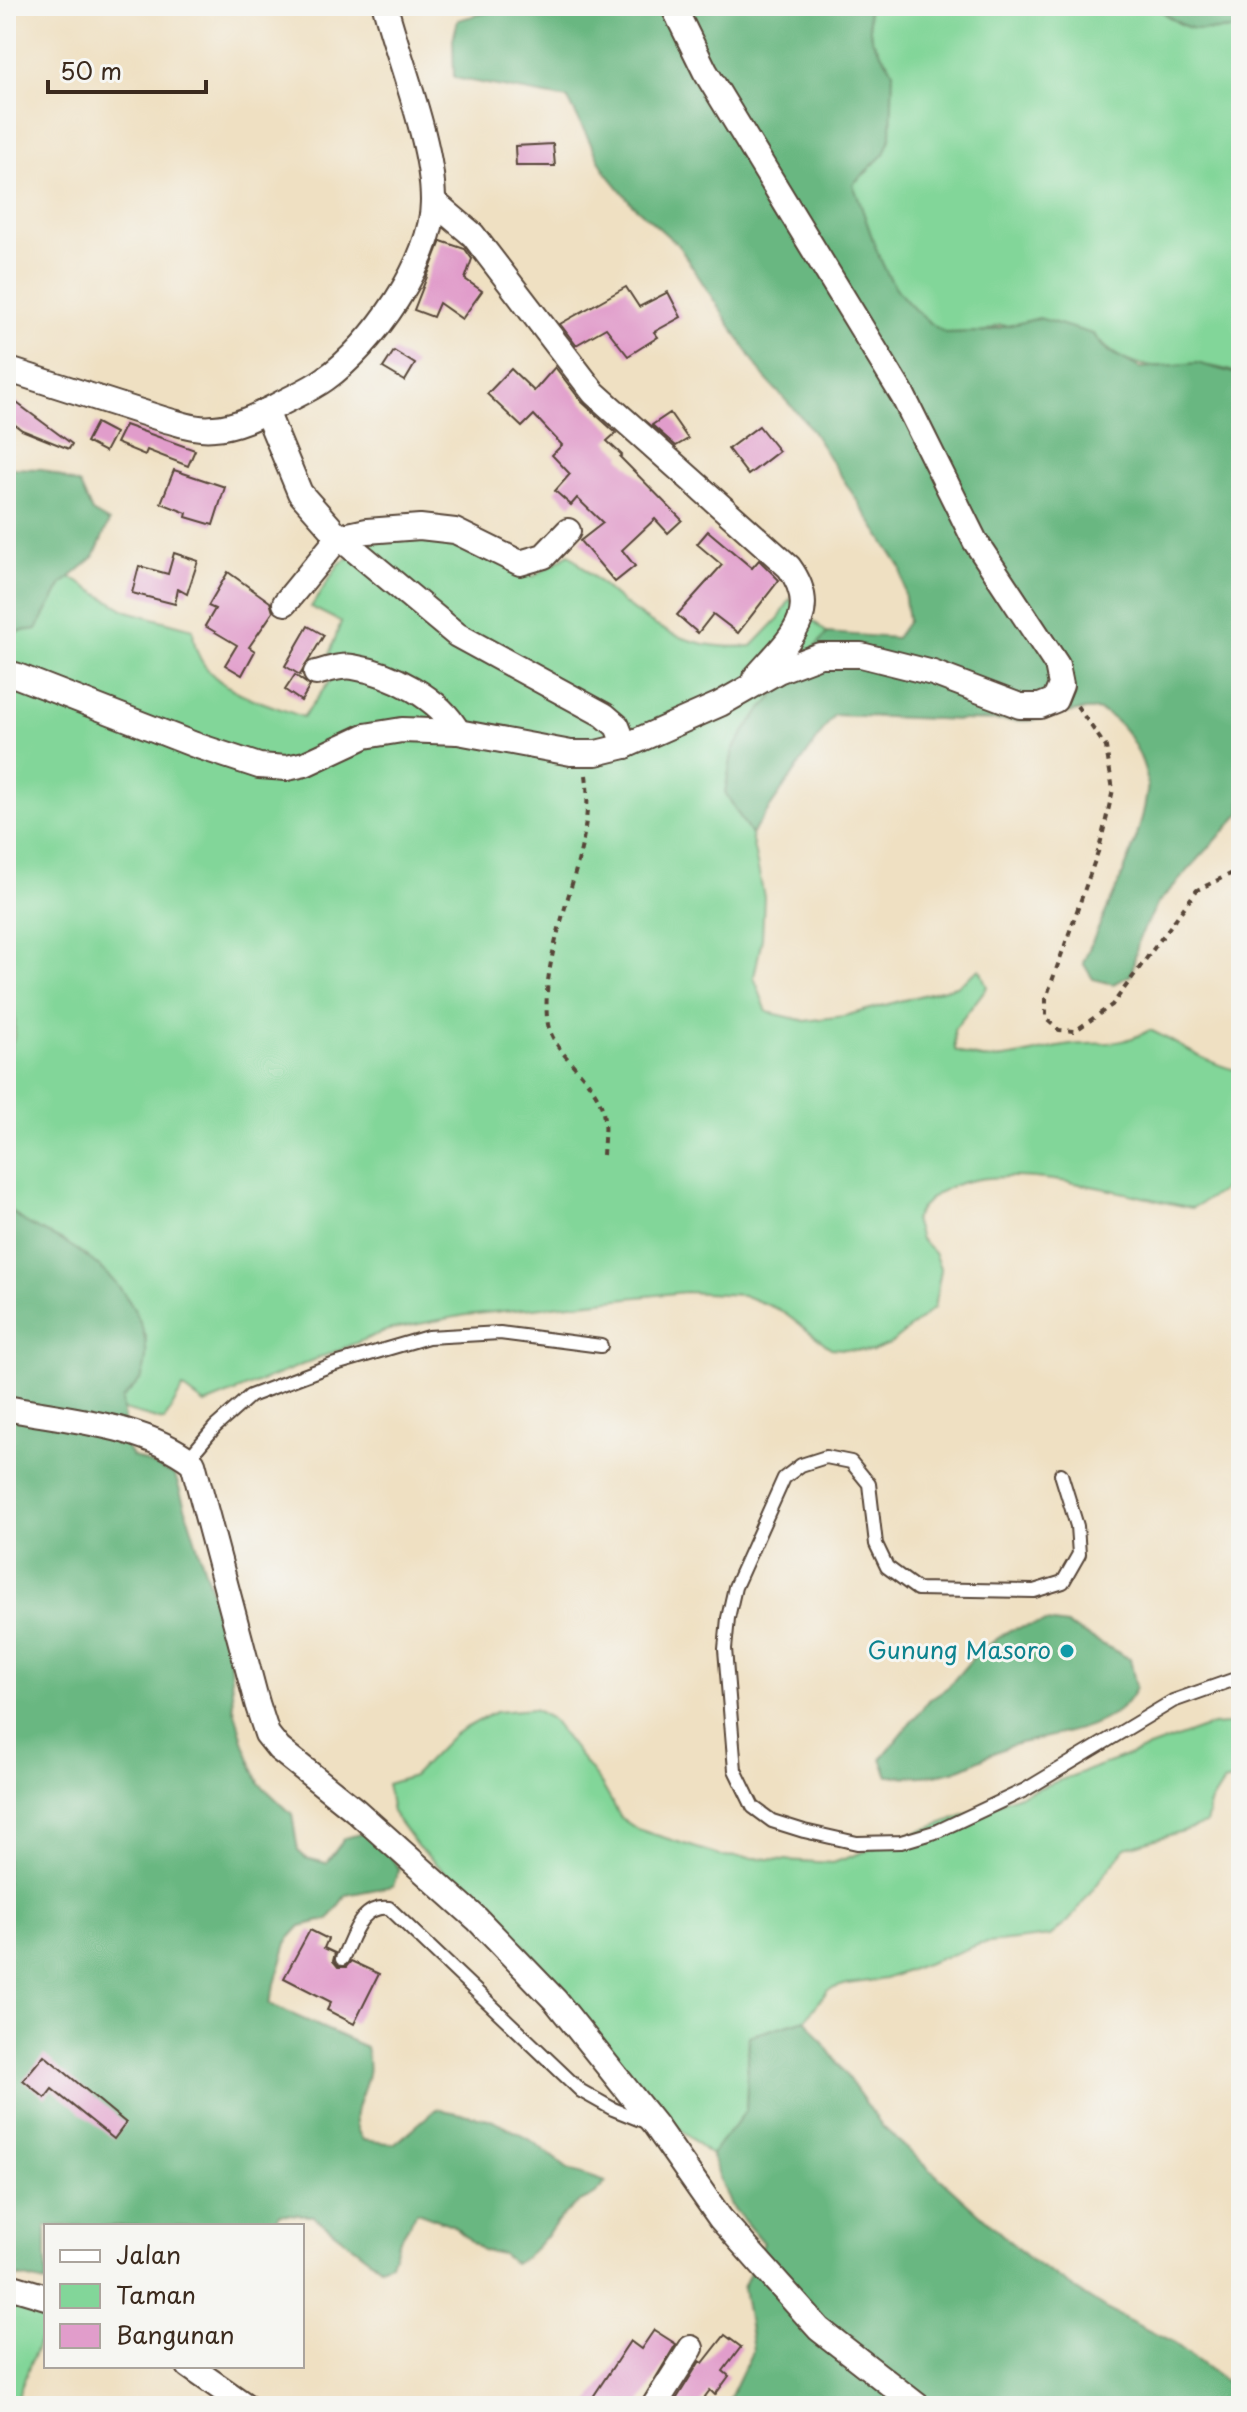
<svg xmlns="http://www.w3.org/2000/svg" width="1247" height="2412" viewBox="0 0 1247 2412" font-family="'Playpen Sans',sans-serif">
  <rect width="100%" height="100%" fill="#f6f6f2"/>
  <filter id="ink" filterUnits="userSpaceOnUse"><feTurbulence type="fractalNoise" baseFrequency=".0125" numOctaves="2"/><feDisplacementMap in="SourceGraphic" scale="16" xChannelSelector="R" yChannelSelector="G"/><feConvolveMatrix kernelMatrix="1 2 1 2 8 2 1 2 1" color-interpolation-filters="sRGB"/></filter>
  <filter id="wash" filterUnits="userSpaceOnUse"><feTurbulence type="fractalNoise" baseFrequency=".006" numOctaves="4" result="noise"/><feDisplacementMap in="SourceGraphic" scale="32" xChannelSelector="R" yChannelSelector="G"/><feGaussianBlur stdDeviation="1.8" result="paint"/><feColorMatrix in="noise" values="0 0 0 0 0 0 0 0 0 0 0 0 0 0 0 0 0 1.4 0 .05"/><feComposite in="paint" operator="in"/></filter>
  <g filter="url(#wash)">
    <rect width="100%" height="100%" fill="#efe0c2"/>
    <g fill="#82d699" stroke="#5e805c" stroke-width="2">
      <path d="M867,6H1156C1186,34 1201,32 1241,28V375C1179,348 1142,392 1093,334L1000,325L983,332L945,333C880,292 879,250 852,184L868,171L893,71L871,38Z"/>
      <path d="M379,539C411,539 444,542 475,550C495,556 513,570 533,577L569,554C624,606 671,654 752,646L780,617L790,599L827,633L751,722L733,750L725,792L751,835L764,897L762,938L754,977L767,1012L805,1021L844,1016L956,986L980,969L987,987L954,1030L955,1050C994,1070 1031,1050 1071,1045C1105,1042 1119,1047 1150,1030C1178,1043 1212,1067 1241,1071V1180L1192,1208C1123,1195 953,1139 914,1220L920,1239L934,1253L941,1270L934,1308L890,1344L872,1351L831,1348L780,1310L743,1295L685,1292L466,1315L388,1330L205,1404L183,1388L164,1421L120,1409L122,1399L142,1378L146,1336L101,1270L75,1250L17,1219L6,1205V1060C17,1037 19,1011 6,988V633L15,635L68,576L127,611L193,629C194,688 257,699 303,717L332,678L329,655L341,622L311,607L339,564Z"/>
      <path d="M533,1709L550,1718L602,1785L621,1818L637,1829L722,1856L833,1863L1212,1725L1241,1723V1778L1224,1782L1210,1804L1206,1824L1125,1848L1068,1922L1050,1936L980,1944L885,1979L847,1984L828,1990L806,2019L749,2036L746,2111L711,2155L667,2118L524,1945L418,1847L392,1812L387,1784L413,1776L454,1734L495,1712Z"/>
      <path d="M6,2304L46,2315V2323L14,2406H6Z"/>
    </g>
    <g fill="#69b781" stroke="#527050" stroke-width="2">
      <path d="M510,6H867L871,38L893,71L891,136L884,154L853,184C879,250 880,292 945,333L983,332L1039,318L1093,334L1106,350L1140,368L1197,363L1241,375V813L1158,903L1139,938L1131,975L1113,984L1093,979L1083,963C1106,907 1139,852 1147,792C1151,767 1123,713 1095,710C1072,708 1046,721 1023,721C960,721 897,717 834,715L751,835L725,792L733,750L751,722L827,633L896,638L908,621L901,568L806,422L764,377L678,245L632,204L605,171L568,99L454,78L453,39L458,20Z"/>
      <path d="M1156,6H1241V28C1201,32 1186,34 1156,6Z"/>
      <path d="M6,468L43,469L80,485L92,512L109,522L94,557L62,584L37,629L6,633Z"/>
      <path d="M6,1205C23,1226 46,1231 68,1244C111,1270 161,1323 142,1376C139,1384 128,1393 122,1399L126,1447L132,1456L175,1475L229,1647L233,1705L244,1744L259,1783L292,1814L298,1851L306,1858L326,1863L345,1838L363,1833L387,1852L399,1868L393,1886L346,1895L329,1919L301,1926L288,1940L269,2004L366,2047C367,2055 370,2065 368,2073C365,2097 345,2114 363,2140L395,2144L436,2109L494,2120L535,2143L568,2169L606,2182C591,2203 587,2195 572,2207C550,2226 540,2250 514,2264L502,2254L482,2250L452,2225L417,2212L398,2242L391,2263L380,2267L312,2215L280,2214L273,2226H46V2283L6,2274Z"/>
      <path d="M1046,1622L1067,1625L1130,1659L1136,1687C1118,1733 1047,1733 1007,1747C991,1753 977,1762 962,1768C939,1777 913,1777 888,1776L881,1759L930,1699L948,1687L977,1653L1010,1630Z"/>
      <path d="M806,2019L883,2127L1029,2259L1106,2309L1175,2344L1241,2393V2406H726L753,2350L743,2288L763,2243L730,2204L711,2155L746,2111L749,2036Z"/>
    </g>
    <g id="blocks">
      <g fill="#e19dcb">
        <path d="M553,144L555,166H516L515,146Z"/>
        <path d="M441,241L465,249L472,259L465,279L482,291L462,319L439,303L433,317L414,310Z"/>
        <path d="M626,287L639,307L668,292L681,317L654,332L658,337L628,356L606,328L576,345L560,324Z"/>
        <path d="M394,351L415,364L405,381L383,368Z"/>
        <path d="M555,367L582,402L616,433L607,441L622,455L620,457L682,520L668,533L655,519L622,550L635,566L615,582L580,541L603,523L577,498L571,505L555,491L570,474L552,455L562,445L534,415L522,427L487,394L511,369L534,391Z"/>
        <path d="M6,395L72,444L69,449L22,430L6,418Z"/>
        <path d="M670,413L688,439L676,446L652,425Z"/>
        <path d="M96,423L115,433L105,452L86,442Z"/>
        <path d="M125,425L195,450L188,466L147,450L145,455L116,443Z"/>
        <path d="M759,426L779,451L748,475L728,449Z"/>
        <path d="M174,470L225,487L213,525L186,517L187,513L161,503Z"/>
        <path d="M708,531L752,568L759,560L779,580L738,633L713,614L698,633L677,615L722,565L697,544Z"/>
        <path d="M174,553L198,561L187,594L178,589L175,604L132,593L139,566L168,574Z"/>
        <path d="M228,572L270,602L273,612L249,647L255,651L242,675L225,665L237,645L205,626L215,609L208,606Z"/>
        <path d="M308,626L324,635L300,675L285,666Z"/>
        <path d="M295,675L310,686L301,701L285,690Z"/>
        <path d="M310,1930L328,1939L324,1948L335,1953L333,1961L338,1967H346L351,1961L379,1974L354,2024L327,2010L331,2002L284,1978Z"/>
        <path d="M44,2055L126,2123L114,2139L52,2089L45,2098L23,2080Z"/>
        <path d="M654,2330L676,2344L639,2406H587L630,2341L641,2349Z"/>
        <path d="M725,2335L741,2347L723,2371L729,2376L715,2395L710,2390L698,2406H672L700,2361L703,2363Z"/>
      </g>
    </g>
  </g>
  <g filter="url(#ink)">
    <use href="#blocks" fill-opacity="0" stroke="#564537" stroke-width="2"/>
    <g fill="none" stroke-linecap="round" stroke-linejoin="round">
      <defs>
        <g id="service">
          <path d="M188,1459L215,1427L250,1396L332,1365L428,1337L500,1333L601,1346"/>
          <path d="M1061,1474L1077,1526L1079,1554L1063,1582L1034,1591L917,1589L887,1567L876,1544L869,1484L851,1462L826,1457L801,1465L784,1478L735,1587L728,1618L725,1649L735,1770L753,1807L772,1821L804,1831L857,1843L901,1842L938,1831L1025,1790L1173,1701L1241,1677"/>
          <path d="M342,1959C353,1937 360,1904 389,1908L581,2091L613,2109L648,2123"/>
        </g>
        <g id="minor">
          <path d="M433,201L473,235L594,393L789,567C824,615 786,642 755,678"/>
          <path d="M6,369L166,420C182,424 197,430 214,428C235,427 257,416 276,406C292,397 310,390 325,379C372,346 433,261 433,201C433,144 400,63 385,6"/>
          <path d="M266,411L300,493L339,537L457,635L604,715L617,726L625,746"/>
          <path d="M285,603L339,537L367,531L420,527L455,531L520,563L544,556L568,531"/>
          <path d="M316,673C328,670 341,665 353,667C391,673 440,698 458,732"/>
          <path d="M6,676L15,675L195,745L259,766L287,768L305,764L365,736L402,730L458,732L571,753H596L625,746L720,704L778,671L820,655H861L933,673L1020,706H1040L1055,700L1061,685L1057,665L975,541L903,396L705,71L673,6"/>
          <path d="M6,1408C67,1420 143,1424 193,1463L257,1703L267,1734L279,1749L355,1810L477,1919L555,2000L655,2125L720,2218L819,2329L918,2406"/>
          <path d="M6,2285L46,2297"/>
          <path d="M189,2366L246,2406"/>
          <path d="M654,2406L691,2348"/>
        </g>
      </defs>
      <use href="#service" stroke="#564537" stroke-width="16"/>
      <use href="#minor" stroke="#564537" stroke-width="28"/>
      <g stroke="#564537" stroke-width="4" stroke-dasharray="6 6" stroke-linecap="butt">
        <path d="M1077,706L1106,747L1113,790L1099,849L1046,998V1019L1059,1030L1075,1031L1112,1005L1197,890L1241,869"/>
        <path d="M586,775C597,857 541,935 547,1018C550,1051 586,1071 599,1100C607,1117 604,1137 603,1155"/>
      </g>
      <use href="#service" stroke="#fff" stroke-width="12"/>
      <use href="#minor" stroke="#fff" stroke-width="24"/>
    </g>
  </g>
  <circle fill="#0f9aa8" stroke="#f6f6f2" stroke-width="3" cx="1067" cy="1651" r="8"/>
  <g text-anchor="middle" stroke-width="6" stroke-linejoin="round" paint-order="stroke">
    <g font-size="24" fill="#0d838f" stroke="#f6f6f2" text-anchor="end">
      <text x="1051" y="1659">Gunung Masoro</text>
    </g>
  </g>
  <rect width="1247" height="2412" fill="none" stroke="#f6f6f2" stroke-width="32"/>
  <rect x="44" y="2224" width="260" height="144" fill="#f6f6f2" stroke="#aba49d" stroke-width="2"/>
  <rect x="60" y="2250" width="40" height="12" fill="#ffffff" stroke="#aba49d" stroke-width="2"/>
  <text x="116" y="2264" font-size="24" fill="#3b2a1e">Jalan</text>
  <rect x="60" y="2284" width="40" height="24" fill="#82d699" stroke="#aba49d" stroke-width="2"/>
  <text x="116" y="2304" font-size="24" fill="#3b2a1e">Taman</text>
  <rect x="60" y="2324" width="40" height="24" fill="#e19dcb" stroke="#aba49d" stroke-width="2"/>
  <text x="116" y="2344" font-size="24" fill="#3b2a1e">Bangunan</text>
  <path d="M48 80v12h158v-12" fill="none" stroke="#3b2a1e" stroke-width="4"/>
  <text x="60" y="80" font-size="24" fill="#3b2a1e" stroke="#f6f6f2" stroke-width="6" paint-order="stroke">50 m</text>
</svg>
